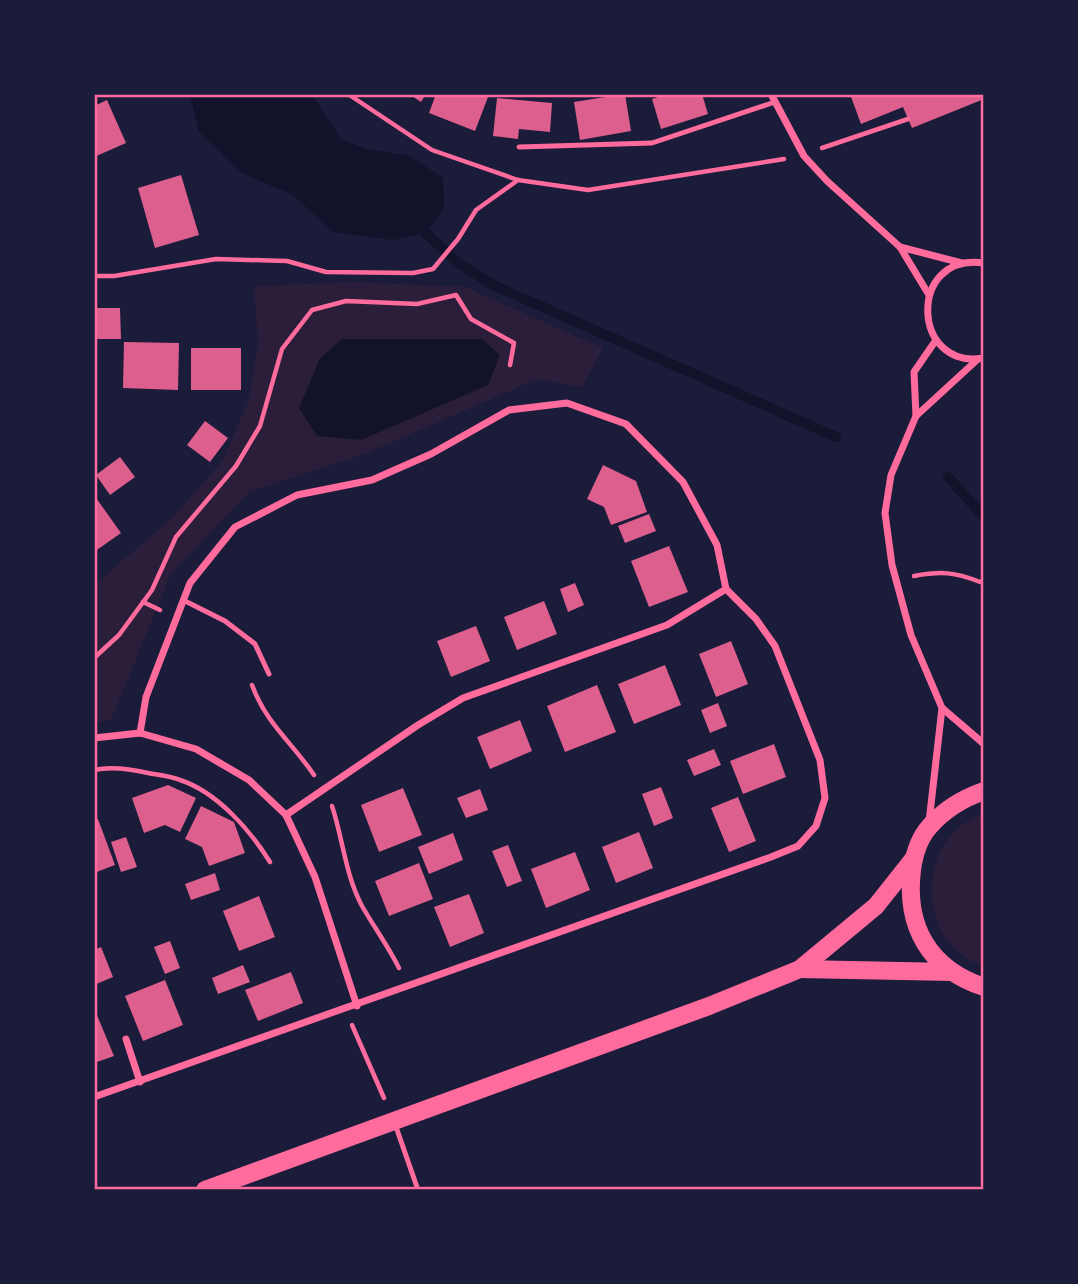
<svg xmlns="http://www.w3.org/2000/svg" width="1078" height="1284" viewBox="0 0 1078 1284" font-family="Quicksand,sans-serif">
  <rect width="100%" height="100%" fill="#1b1b3a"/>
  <g fill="#2a1e3b">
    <path d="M356,282L465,287L603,348L582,387L537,379L365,454L249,492L171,574L111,720L95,723L94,585L173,517L222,461L249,400L258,343L254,286Z"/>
    <path d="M983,814H984L983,965C914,946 915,836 983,814Z"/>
  </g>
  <g fill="#12122b">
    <path d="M190,95H312L342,140L368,149L410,156L443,178L444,208L426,233L393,240L333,232L293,195L242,173L199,132Z"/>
    <path d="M342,339H482L500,355L488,385L361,440L317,436L299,408L320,358Z"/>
  </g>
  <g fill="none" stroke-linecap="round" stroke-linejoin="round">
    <g stroke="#12122b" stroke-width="10">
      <path d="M426,233L457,262L493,285L836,437"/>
      <path d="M948,477L984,517"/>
    </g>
  </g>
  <g fill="#dd5f8e">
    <path d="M409,94H426L421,102Z"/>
    <path d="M436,94H482L488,97L475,131L429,113Z"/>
    <path d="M625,94L631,131L580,140L574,102Z"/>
    <path d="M667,94H702L708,114L661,129L652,99Z"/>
    <path d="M850,94H984V99L912,128L903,107L861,124Z"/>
    <path d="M497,98L552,103L550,132L519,129L518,139L493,136Z"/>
    <path d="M107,100L126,143L94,157V106Z"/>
    <path d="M181,175L199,235L155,248L138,188Z"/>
    <path d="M94,308H120L121,339H94Z"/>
    <path d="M124,342L179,343L178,390L123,388Z"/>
    <rect x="191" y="348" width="50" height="42"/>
    <path d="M205,421L228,438L210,462L187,445Z"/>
    <path d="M120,457L135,477L110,495L96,475Z"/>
    <path d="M603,465L636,481L647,512L611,525L604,507L587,499Z"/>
    <path d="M94,495L121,533L94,552Z"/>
    <path d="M649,514L656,531L625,543L618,526Z"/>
    <path d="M669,546L688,592L649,607L631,561Z"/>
    <path d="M575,583L584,605L568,612L560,589Z"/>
    <path d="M544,601L557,634L517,650L504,617Z"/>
    <path d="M476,626L490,661L451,677L437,641Z"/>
    <path d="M731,641L748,684L716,697L699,654Z"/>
    <path d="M665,665L681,705L634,724L618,684Z"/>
    <path d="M597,685L616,732L565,752L547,706Z"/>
    <path d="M718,703L727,726L710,733L701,710Z"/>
    <path d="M520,720L532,751L490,769L477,737Z"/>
    <path d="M774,744L786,777L743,794L730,761Z"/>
    <path d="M714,749L721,765L694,776L687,760Z"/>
    <path d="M168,785L196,798L180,832L165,825L144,833L132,798Z"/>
    <path d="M661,787L673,818L654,826L642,794Z"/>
    <path d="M403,788L422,835L379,852L361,805Z"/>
    <path d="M480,789L488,810L466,818L457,798Z"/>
    <path d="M738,797L756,841L729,852L711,808Z"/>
    <path d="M201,806L234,822L245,853L209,866L202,847L185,839Z"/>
    <path d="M98,819L115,865L94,873V820Z"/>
    <path d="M639,832L653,868L616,883L602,847Z"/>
    <path d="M453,833L463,860L429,874L418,847Z"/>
    <path d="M126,837L137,867L121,872L111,842Z"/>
    <path d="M508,845L522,881L507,887L492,851Z"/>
    <path d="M575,852L590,890L546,908L531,869Z"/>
    <path d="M419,863L433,899L389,916L375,881Z"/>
    <path d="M215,873L220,890L191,900L185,884Z"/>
    <path d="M469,894L484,933L450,947L434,907Z"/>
    <path d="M259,896L275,937L239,951L223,911Z"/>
    <path d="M170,941L180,968L165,974L154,947Z"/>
    <path d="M101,947L113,977L94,985V950Z"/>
    <path d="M243,965L250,982L218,994L212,978Z"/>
    <path d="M291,972L303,1003L258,1021L245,990Z"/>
    <path d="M165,980L183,1025L143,1041L125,996Z"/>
    <path d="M94,1008L114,1056L94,1063Z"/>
  </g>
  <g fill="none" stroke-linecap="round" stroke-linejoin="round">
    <g stroke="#ff6b9d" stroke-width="4.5">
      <path d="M348,94L432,150L518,180L588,190L784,159"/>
      <path d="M822,148L908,119"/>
      <path d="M94,276H114L216,259L287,261L326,272L413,273L433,269L458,239L476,210L518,180"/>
      <path d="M914,576C941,571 955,572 980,582L984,580"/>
      <path d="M143,602L160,610"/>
      <path d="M94,658L119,635L152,590L176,537L236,466L260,426L282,349L312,310L346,301L417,304L456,295L471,319L514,343L510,365"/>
      <path d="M252,685C267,725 291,741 314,775"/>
      <path d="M94,770C112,766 131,769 148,773C158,775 170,776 180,780C217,792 250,830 270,862"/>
      <path d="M332,806C343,839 345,874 362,906C374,927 388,946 399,968"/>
      <path d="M352,1025L384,1098"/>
    </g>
    <g stroke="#ff6b9d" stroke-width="5">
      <path d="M519,147L652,143L775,102"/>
      <path d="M183,600L225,621L255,644L269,674"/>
      <path d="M395,1124L418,1190"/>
    </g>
    <g stroke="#ff6b9d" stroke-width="7">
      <path d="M771,94L804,156L827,181L900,247L929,295"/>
      <path d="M900,247L962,263"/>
      <path d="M984,263C907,252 911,371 984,358"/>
      <path d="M978,359L916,416L891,475L885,513L892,565L911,635L942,708L984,744"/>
      <path d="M916,416L914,372L936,340"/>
      <path d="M94,738L140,733L196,749L249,780L286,815L315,877L357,1006"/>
      <path d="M286,815L418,725L463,698L667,625L726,589"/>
      <path d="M929,822L942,708"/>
      <path d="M126,1039L140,1082"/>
      <path d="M94,1097L771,857L798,846L816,826L825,798L820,760L775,646L756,619L726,589L717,545L683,482L626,424L567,403L509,410L431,454L372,480L297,495L235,527L190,583L146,697L140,733"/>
    </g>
    <g stroke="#ff6b9d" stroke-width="18">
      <path d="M984,791C964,798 944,810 930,826C919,838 914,855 912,870C905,926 929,969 984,987"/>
      <path d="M800,969L952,972"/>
      <path d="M205,1190L709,1006L800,969L876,906L914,858"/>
    </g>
  </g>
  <rect width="1078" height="1284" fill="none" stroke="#1b1b3a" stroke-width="192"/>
  <rect x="96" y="96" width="886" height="1092" fill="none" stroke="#ff6b9d" stroke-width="2.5"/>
</svg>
